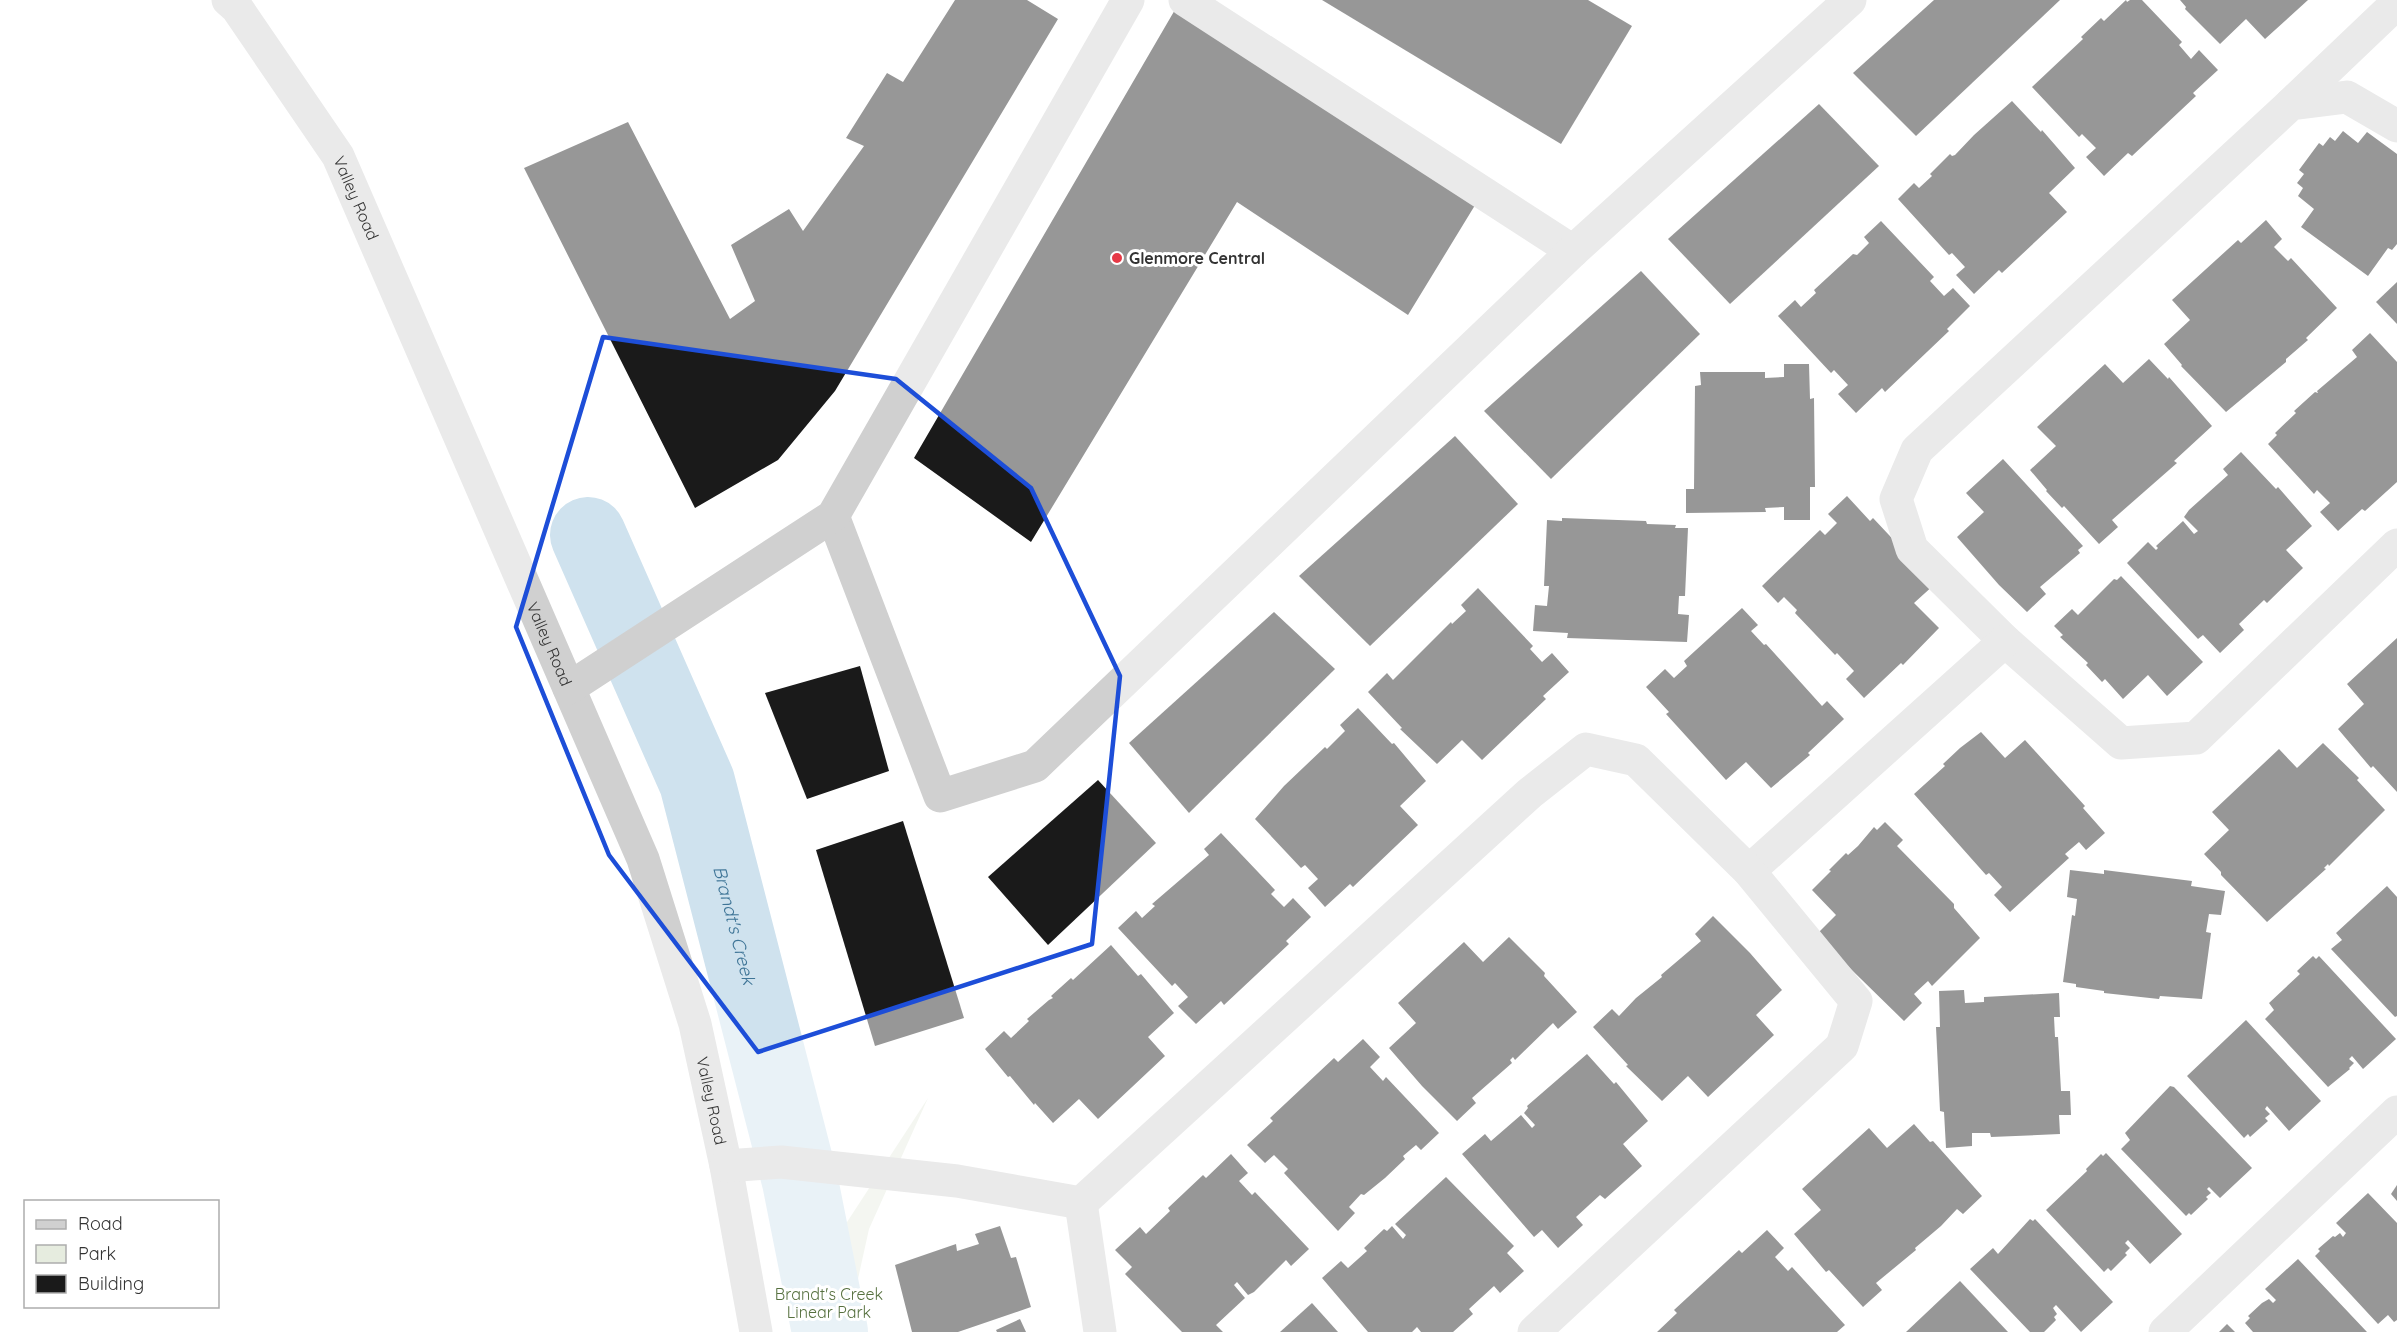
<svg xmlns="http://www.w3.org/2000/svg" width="2397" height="1332" viewBox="0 0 2397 1332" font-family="Quicksand,sans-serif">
  <rect width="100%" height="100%" fill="#fff"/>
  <path fill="#e6ecdf" d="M928,1098L869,1229L856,1288L862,1332H795L789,1311Z"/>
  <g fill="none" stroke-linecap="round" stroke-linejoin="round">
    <path stroke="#cfe2ee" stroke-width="76" id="s1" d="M588,535L697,782L800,1181L830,1332"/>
  </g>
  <g fill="#1a1a1a">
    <path d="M955,0H1027L1058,19L835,391L778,460L695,508L524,168L628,122L730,319L755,301L731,245L789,209L803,231L864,146L846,138L887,73L903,82Z"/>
    <path d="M1322,0H1588L1632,26L1561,144Z"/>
    <path d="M1934,0H2060L1916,136L1853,73Z"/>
    <path d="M2126,0L2127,2L2130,0H2142L2182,42L2179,45L2191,59L2199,50L2218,70L2193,93L2196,96L2132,156L2128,153L2104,176L2086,157L2096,148L2082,134L2079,137L2032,87L2083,39L2081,37L2101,18L2104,21Z"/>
    <path d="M2180,0H2308L2265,39L2246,19L2220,44L2185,9L2186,7Z"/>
    <path d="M1176,8L1480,197L1408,315L1237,202L1031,542L914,458Z"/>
    <path d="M2012,101L2041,132L2042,130L2075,168L2049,193L2067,212L2002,273L1999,270L1974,294L1956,275L1965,267L1952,253L1949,255L1898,199L1914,183L1919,188L1932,176L1930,174L1950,154L1952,156L1955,155L1974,135Z"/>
    <path d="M1819,104L1879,166L1730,304L1668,239Z"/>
    <path d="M2343,131L2358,143L2367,132L2397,154V244L2392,250L2388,248L2368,276L2301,227L2314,209L2298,196L2303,188L2297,183L2304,174L2299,170L2319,143L2323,146L2330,137L2335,141Z"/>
    <path d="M2266,220L2282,239L2274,247L2288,261L2291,258L2337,308L2306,338L2308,340L2286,359V362L2226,412L2181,366L2182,365L2164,344L2190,320L2172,300L2238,240L2241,243Z"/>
    <path d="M1881,221L1934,277L1930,281L1944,296L1953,288L1970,306L1947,329L1949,331L1885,392L1882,388L1856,413L1838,394L1848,385L1834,370L1831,373L1778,316L1795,300L1801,307L1816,293L1814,290L1853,254L1857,255L1869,243L1864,237Z"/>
    <path d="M1641,271L1700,334L1551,479L1484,411Z"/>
    <path d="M2397,282V324L2376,302Z"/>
    <path d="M2370,333L2397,362V482L2365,511L2362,509L2338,531L2320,512L2330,503L2317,490L2314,494L2268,444L2277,435L2275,433L2296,413L2294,411L2315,392L2318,393L2317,391L2357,357L2352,350Z"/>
    <path d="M2149,359L2168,379L2169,377L2212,426L2174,461L2177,463L2112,520L2118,527L2099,544L2064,506L2062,508L2046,491L2047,490L2030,470L2056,446L2037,427L2105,364L2123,383Z"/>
    <path d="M1784,364H1809L1810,399L1814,398L1815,487H1810V520H1784V507L1765,508L1766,512L1686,513V489H1694L1695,386L1701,385L1700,372H1765V378L1784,377Z"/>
    <path d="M1455,436L1518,504L1370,646L1299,576Z"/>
    <path d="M2241,452L2276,489L2278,487L2312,526L2286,550L2303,568L2267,603L2264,600L2239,624L2244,630L2220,653L2203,635L2198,639L2127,563L2148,542L2156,550L2158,548L2156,546L2183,521L2194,534L2198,531L2184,517L2189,510L2228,475L2223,469Z"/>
    <path d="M2003,459L2083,546L2078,550L2080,553L2040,587L2046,594L2027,612L1999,585L1957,537L1984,512L1966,493Z"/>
    <path d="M1847,496L1870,521L1873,518L1935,584L1914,603L1939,628L1903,665L1901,663L1864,698L1846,679L1854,671L1837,653L1835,655L1795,613L1797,610L1784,597L1778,603L1762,586L1820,530L1825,535L1837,523L1828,514Z"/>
    <path d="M1562,518L1646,521L1647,524L1676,525L1675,528H1688L1685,596H1679L1678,614L1689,615L1687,642L1567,638L1568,633L1533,631L1535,605L1547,606L1549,586H1544L1547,520L1562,521Z"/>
    <path d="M2121,576L2203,662L2167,696L2148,675L2123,699L2105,679L2102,682L2086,665L2088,663L2060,637L2063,635L2054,626L2072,609L2078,615L2114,579L2117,580Z"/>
    <path d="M1478,588L1533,646L1530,649L1542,662L1552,653L1569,672L1543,696L1546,699L1482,760L1462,740L1437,764L1400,729L1402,728L1368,692L1387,673L1393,680L1451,622L1452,624L1466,611L1461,605Z"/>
    <path d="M1742,608L1758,625L1751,631L1764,645L1766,644L1822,706L1827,701L1844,719L1808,753L1810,755L1771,788L1746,762L1726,780L1666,714L1669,712L1646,687L1665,669L1674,678L1687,666L1684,661Z"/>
    <path d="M1274,612L1335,669L1189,813L1129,743Z"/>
    <path d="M2397,638V792L2373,766L2371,768L2338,729L2364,704L2347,684Z"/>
    <path d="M860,666L889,771L807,799L765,693Z"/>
    <path d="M1358,708L1392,744L1394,743L1426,781L1400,806L1418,825L1353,887L1350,884L1325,907L1308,888L1318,879L1305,865L1301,868L1255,819L1284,786L1325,747L1327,749L1345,731L1340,725Z"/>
    <path d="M1981,732L2005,758L2025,740L2085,806L2083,808L2105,833L2086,850L2079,842L2065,854L2069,858L2010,912L1994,895L2002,887L1989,873L1986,875L1914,794L1945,766L1943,764L1960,748Z"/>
    <path d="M2323,743L2359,778L2357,780L2385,810L2329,866L2328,864L2324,868L2326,869L2267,922L2221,875V872L2204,854L2229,830L2212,812L2279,749L2297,768Z"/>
    <path d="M1098,780L1156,843L1048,945L988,877Z"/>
    <path d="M903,821L964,1018L875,1046L816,850Z"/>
    <path d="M1885,822L1903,840L1897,846L1954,904V908L1980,938L1932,986L1928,981L1914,994L1922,1003L1904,1021L1816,935L1836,915L1812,890L1831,871L1829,870L1846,853L1848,855L1858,846L1874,827L1877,830Z"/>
    <path d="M1221,833L1275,890L1271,894L1284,907L1293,898L1311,917L1286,941L1289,944L1224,1005L1221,1001L1196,1024L1178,1006L1188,997L1175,983L1172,986L1118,928L1136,911L1142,918L1155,906L1152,904L1209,855L1204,849Z"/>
    <path d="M2070,870L2104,874V870L2192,881L2191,886L2225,891L2221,915L2209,914L2206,932L2211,933L2202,999L2160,996L2159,999L2104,993V991L2076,987V984L2063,982L2072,915L2075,916L2077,899L2067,897Z"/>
    <path d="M2387,886L2397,897V1016L2395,1017L2331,949L2342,940L2336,933Z"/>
    <path d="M1713,916L1750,953L1782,990L1756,1015L1774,1035L1708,1097L1688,1076L1662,1101L1626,1066L1628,1065L1593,1027L1612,1009L1619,1016L1636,998L1662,977L1661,975L1701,941L1695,934Z"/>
    <path d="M1509,937L1545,973L1544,976L1577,1012L1558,1029L1553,1023L1515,1060L1513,1057L1510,1060L1512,1063L1472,1098L1476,1103L1457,1121L1422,1086L1389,1048L1416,1023L1398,1003L1464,942L1483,962Z"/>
    <path d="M1111,945L1138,976L1141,974L1174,1013L1148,1037L1165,1056L1098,1119L1079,1099L1053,1123L1035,1103L1034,1105L1010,1076L1008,1077L985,1049L1004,1031L1011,1038L1029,1021L1027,1019L1049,1000L1053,998L1051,996L1071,978L1073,980Z"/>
    <path d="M2313,956L2316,959L2319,956L2396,1039L2363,1069L2352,1056L2349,1059L2354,1063L2349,1068L2350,1069L2328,1087L2265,1019L2274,1010L2269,1003L2300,974L2297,971Z"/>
    <path d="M1964,990L1965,1003L1984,1002V997L2059,993L2060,1017H2054L2055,1037H2058L2061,1091H2070L2071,1115H2059L2060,1134L1991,1137L1990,1133H1972V1146L1946,1148L1944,1112L1940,1111L1936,1027H1940L1939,991Z"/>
    <path d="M2246,1020L2321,1101L2289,1131L2267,1106L2265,1109L2270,1114L2265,1118L2268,1121L2250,1137L2248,1134L2244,1138L2187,1076Z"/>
    <path d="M1363,1039L1380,1057L1370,1067L1383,1081L1386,1077L1439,1133L1421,1150L1416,1145L1403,1156L1405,1159L1385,1178L1364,1195L1361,1194L1349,1207L1355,1213L1338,1231L1284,1173L1288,1169L1274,1155L1265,1163L1247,1145L1273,1121L1270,1118L1334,1058L1338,1062Z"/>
    <path d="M1587,1054L1614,1084L1616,1082L1648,1121L1623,1144L1642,1166L1605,1199L1600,1195L1576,1217L1583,1225L1558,1248L1542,1230L1534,1237L1462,1154L1485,1134L1491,1141L1521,1115L1532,1128L1535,1125L1524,1113L1528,1108L1527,1106Z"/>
    <path d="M2170,1086L2174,1087L2252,1168L2220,1198L2209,1187L2207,1189L2211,1193L2206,1197L2208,1199L2191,1215L2189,1213L2186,1216L2121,1149L2130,1140L2125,1133Z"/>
    <path d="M1914,1124L1930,1142L1933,1141L1982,1196L1963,1214L1957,1209L1941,1226L1915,1248L1916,1250L1876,1283L1882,1290L1863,1307L1829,1270L1826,1272L1794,1234L1821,1210L1802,1189L1869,1128L1887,1148Z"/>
    <path d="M2106,1153L2182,1234L2150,1264L2128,1240L2125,1243L2130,1248L2125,1253L2127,1255L2111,1271L2108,1268L2104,1272L2046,1210L2087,1171L2086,1169L2101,1154L2103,1156Z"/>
    <path d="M1231,1154L1248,1173L1239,1181L1252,1195L1255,1192L1309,1249L1291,1266L1286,1260L1254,1292L1248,1295L1237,1282L1234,1285L1245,1298L1216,1325L1223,1332H1182L1125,1274L1132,1267L1115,1250L1140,1227L1146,1234L1170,1211L1168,1208L1203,1175L1206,1178Z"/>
    <path d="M1446,1177L1514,1246L1507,1253L1524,1271L1500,1293L1494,1286L1469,1309L1473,1314L1453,1332H1421L1417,1327L1412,1332H1368L1322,1278L1341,1261L1348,1268L1367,1251L1364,1248L1384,1229L1387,1231L1392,1226L1403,1239L1406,1235L1395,1224Z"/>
    <path d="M2397,1185V1201L2391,1194Z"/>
    <path d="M2368,1193L2397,1223V1320L2394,1322L2388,1315L2378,1324L2315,1256L2320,1251L2318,1249L2333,1236L2335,1237L2340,1233L2343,1237L2346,1233L2336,1223Z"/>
    <path d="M2030,1219L2033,1221L2035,1219L2113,1302L2081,1332L2056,1305L2053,1308L2057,1314L2054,1317L2056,1320L2044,1332H2030L1970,1269L1993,1248L1998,1254Z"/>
    <path d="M1000,1226L1011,1258L1016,1257L1031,1307L958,1332H912L895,1265L956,1244L957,1251L979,1244L975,1234Z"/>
    <path d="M1767,1230L1784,1248L1775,1257L1788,1271L1792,1267L1845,1325L1837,1332H1657L1677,1313L1674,1310L1739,1250L1742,1253Z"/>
    <path d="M2298,1259L2367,1332H2253L2245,1323L2250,1318L2248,1316L2262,1303L2269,1299L2273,1303L2276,1300L2265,1289Z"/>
    <path d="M1960,1281L2008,1332H1906Z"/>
    <path d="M1312,1303L1338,1332H1280Z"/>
    <path d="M1020,1319L1026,1332H997L996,1330Z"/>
    <path d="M2227,1324L2235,1332H2219Z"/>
  </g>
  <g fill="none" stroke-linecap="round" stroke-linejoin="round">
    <g stroke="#d0d0d0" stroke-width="33">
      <path id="s2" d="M228,0L237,8L338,156L643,859L695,1024L726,1166L756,1332"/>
      <path d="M1185,0L1573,251"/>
      <path d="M2291,104L2397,3"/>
      <path d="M2397,126L2347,97L2291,104L1917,450L1896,499L1912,549L2005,641L2121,743L2196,738L2397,545"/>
      <path d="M833,516L940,796L1035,766L1573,251L1850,0"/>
      <path d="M569,688L833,516L1128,0"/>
      <path d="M1749,871L2005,641"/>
      <path d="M726,1166L781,1162L957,1181L1081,1203L1530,793L1586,749L1636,760L1749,871L1856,1001L1842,1046L1534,1332"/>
      <path d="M1081,1203L1100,1332"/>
      <path d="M2165,1332L2397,1112"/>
    </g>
  </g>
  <path d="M0 0H2397V1332H0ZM603,337L896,379L1031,488L1120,676L1092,944L758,1052L609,855L516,627Z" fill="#fff" fill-opacity=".55" fill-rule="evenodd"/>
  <path fill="none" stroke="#1d4ed8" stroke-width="4.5" stroke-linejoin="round" d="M603,337L896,379L1031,488L1120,676L1092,944L758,1052L609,855L516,627Z"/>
  <circle fill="#e63946" stroke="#fff" stroke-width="2" cx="1117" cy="258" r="6"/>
  <g text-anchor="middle" stroke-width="6" stroke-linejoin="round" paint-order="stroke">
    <g font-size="16" fill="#333" stroke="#fff">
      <text dy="6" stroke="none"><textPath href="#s2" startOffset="237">Valley Road</textPath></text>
      <text dy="6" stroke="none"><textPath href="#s2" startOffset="723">Valley Road</textPath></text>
      <text dy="6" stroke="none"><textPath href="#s2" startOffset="1209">Valley Road</textPath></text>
    </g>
    <g font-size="16" font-weight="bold" fill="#333" stroke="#fff" text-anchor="start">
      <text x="1129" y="264">Glenmore Central</text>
    </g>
    <g font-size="16" fill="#56703f" stroke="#fff">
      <text x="829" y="1300">Brandt's Creek<tspan x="829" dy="18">Linear Park</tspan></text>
    </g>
    <g font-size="18" font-style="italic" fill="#3f7597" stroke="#fff">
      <text dy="6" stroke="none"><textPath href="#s1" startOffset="418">Brandt's Creek</textPath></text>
    </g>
  </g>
  <rect x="24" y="1200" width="195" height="108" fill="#ffffff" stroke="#adadad" stroke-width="1.5"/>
  <rect x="36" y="1220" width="30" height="9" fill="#d0d0d0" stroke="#adadad" stroke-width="1.5"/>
  <text x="78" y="1230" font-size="18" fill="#333333">Road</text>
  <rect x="36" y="1245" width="30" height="18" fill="#e6ecdf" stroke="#adadad" stroke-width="1.5"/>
  <text x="78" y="1260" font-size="18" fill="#333333">Park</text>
  <rect x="36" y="1275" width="30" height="18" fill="#1a1a1a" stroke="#adadad" stroke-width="1.5"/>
  <text x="78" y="1290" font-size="18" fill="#333333">Building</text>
</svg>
